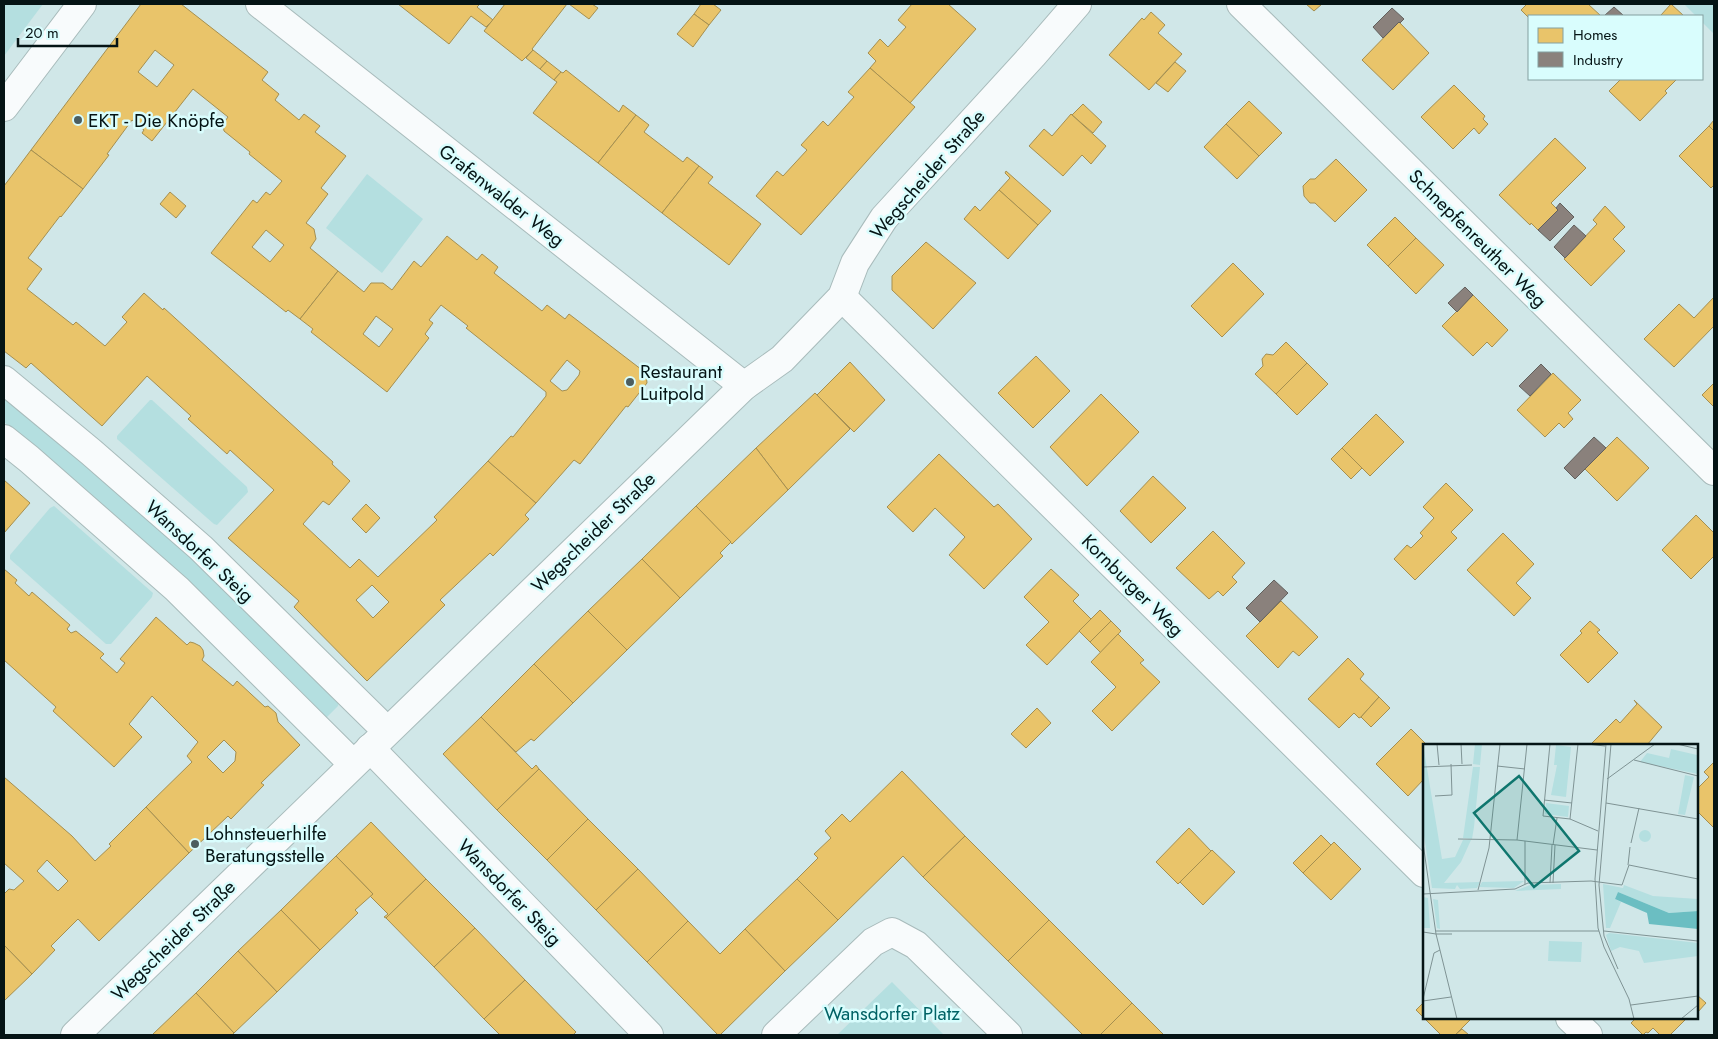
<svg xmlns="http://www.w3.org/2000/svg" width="1718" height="1039" viewBox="0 0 1718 1039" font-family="Jost,sans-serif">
  <rect width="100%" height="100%" fill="#d0e7e8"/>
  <g fill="#b4dfe0">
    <path d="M4,4H43L4,56Z"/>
    <path d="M1684,4H1714V34L1702,22V16H1696Z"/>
    <path d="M367,174L423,219L382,273L326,228Z"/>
    <path d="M4,391L108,477L339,701L338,706L324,720L19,434L4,422Z"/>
    <path d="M150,400H152L247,487L248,492L217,525L214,524L117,439V436Z"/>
    <path d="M54,506L153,593L152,597L111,644H106L10,559V555L50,508Z"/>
    <path d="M892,982L944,1035H837Z"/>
  </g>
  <g fill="#e9c46a" stroke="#a58f50" fill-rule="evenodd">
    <path d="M141,4H181L268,72L262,80L279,94L275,100L299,120L304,114L320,126L315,132L346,156L321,188L328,194L306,223L314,229L316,239L310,248L338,271L300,319L288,310L286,312L211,253L253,200L257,203L266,192L270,195L282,181L249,154L250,152L224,131L223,124L228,117L193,89L152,141L142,133L144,130L132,120L107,154L109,155L83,189L31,150ZM155,50L174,65L157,87L138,72ZM266,230L284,245L270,262L252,247Z"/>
    <path d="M398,4H480L477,7L493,20L486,27L471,16L449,44Z"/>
    <path d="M505,4H567L532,49L533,50L522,61L484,31Z"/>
    <path d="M569,4H592L598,8L589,19Z"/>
    <path d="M701,4H713L721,10L709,25L694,14Z"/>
    <path d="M912,4H948L976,29L910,103L870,68L876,61L868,53L880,39L888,47L906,27L898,20Z"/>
    <path d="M1306,4H1322L1314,11Z"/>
    <path d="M1527,4H1588L1601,16H1529V18L1521,10Z"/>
    <path d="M1671,4L1684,16H1662L1661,15Z"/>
    <path d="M1151,12L1165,25L1158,33L1182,54L1149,90L1109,55L1142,18L1144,20Z"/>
    <path d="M694,14L709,25L693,47L677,34Z"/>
    <path d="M1399,22L1429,53L1393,90L1362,60Z"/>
    <path d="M533,50L547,61L540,69L526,58Z"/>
    <path d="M547,61L561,72L554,80L540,69Z"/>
    <path d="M1175,62L1186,71L1168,92L1156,83Z"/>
    <path d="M870,68L915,107L801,235L756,196L777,171L783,176L807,150L801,145L823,121L828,126L854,97L848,92Z"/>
    <path d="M566,70L619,112L623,105L636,115L598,163L533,113L557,82L554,80L561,72L563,73Z"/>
    <path d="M1621,79H1675L1676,80L1665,91L1667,93L1640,121L1609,91Z"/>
    <path d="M1454,85L1485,116L1483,119L1488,124L1479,134L1474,128L1453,149L1421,117Z"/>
    <path d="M1249,101L1282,133L1259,156L1226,124Z"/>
    <path d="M1083,104L1102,122L1093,133L1072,115Z"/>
    <path d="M1071,114L1106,146L1091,164L1082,155L1063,176L1029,146L1044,129L1052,136Z"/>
    <path d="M636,115L649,125L644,132L683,162L687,157L699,166L662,213L598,163Z"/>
    <path d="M1714,120V131L1709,126Z"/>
    <path d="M1226,124L1259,156L1237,179L1204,147Z"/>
    <path d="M1709,126L1714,131V185L1711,188L1679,156Z"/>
    <path d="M1555,138L1586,168L1551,203L1558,210L1538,230L1531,223L1530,225L1499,195Z"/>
    <path d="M31,150L83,189L61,217L60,216L28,258L42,269L27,289L73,325L76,322L105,346L127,322L122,317L144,293L163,310L164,308L333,462L332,464L350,481L329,505L323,501L303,524L350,568L359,559L378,577L437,520L434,517L488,461L536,503L525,515L529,519L493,556L490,553L440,600L445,605L367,681L294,607L299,601L228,538L274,490L230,450L227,454L188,419L191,416L147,376L102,426L31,363L26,368L4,351V186ZM372,585L389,602L373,618L356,600Z"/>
    <path d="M1336,159L1367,190L1335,222L1315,203H1310L1304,196L1303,186L1310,179H1315Z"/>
    <path d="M699,166L713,177L708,183L761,224L729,265L662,213Z"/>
    <path d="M1006,171L1051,211L1038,225L999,190L1010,178L1005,173Z"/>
    <path d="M999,190L1038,225L1008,259L964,219L975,206L980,211Z"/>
    <path d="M170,192L186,206L176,218L160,204Z"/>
    <path d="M1605,206L1625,227L1613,239L1625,251L1591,286L1564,259L1597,224L1593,220Z"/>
    <path d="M1395,217L1416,238L1388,266L1367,245Z"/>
    <path d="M447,236L477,260L482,254L498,267L494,273L542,311L547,305L565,319L569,314L646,373L647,383L628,407L626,406L580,464L574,460L536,503L488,461L511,436L513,437L546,396V392L466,328L468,326L441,305L429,320L433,323L425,334L429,338L387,392L311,332L313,329L300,319L338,271L364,292L371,283H383L392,290L414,261L421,267ZM376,316L393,329L379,347L363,334ZM567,360L580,371L579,375L567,390L562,391L550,381Z"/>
    <path d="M1416,238L1444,265L1416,294L1388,266Z"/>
    <path d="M926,242L976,283L933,329L892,290V276Z"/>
    <path d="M1233,263L1264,294L1222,337L1191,306Z"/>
    <path d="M1473,295L1508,330L1492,347L1487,342L1473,356L1442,326Z"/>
    <path d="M1714,297V326L1674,367L1644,339L1679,304L1694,318Z"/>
    <path d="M1286,342L1307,363L1276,394L1255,374L1263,366L1262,359L1266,354L1273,355Z"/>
    <path d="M1036,356L1070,391L1033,428L998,393Z"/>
    <path d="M850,362L885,400L854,432L817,395Z"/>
    <path d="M1307,363L1328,384L1297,415L1276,394Z"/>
    <path d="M1553,373L1581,400L1568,413L1573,419L1564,428L1559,423L1545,437L1517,410Z"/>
    <path d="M1714,383V407L1702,395Z"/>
    <path d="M815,393L850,429L788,490L756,448Z"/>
    <path d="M1101,394L1139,432L1087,486L1050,447Z"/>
    <path d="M1376,414L1404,442L1370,476L1342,448Z"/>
    <path d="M1617,437L1649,468L1617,501L1585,469Z"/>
    <path d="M756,448L788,490L732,544L696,506Z"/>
    <path d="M1342,448L1362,468L1351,479L1331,459Z"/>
    <path d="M939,454L994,507L998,504L1032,539L984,589L949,555L965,537L935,508L913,532L887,507Z"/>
    <path d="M1153,476L1186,508L1151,543L1120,511Z"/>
    <path d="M4,480L30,503L4,533Z"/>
    <path d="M1446,483L1473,510L1451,532L1457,538L1415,580L1394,559L1407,545L1411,548L1423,536L1420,533L1434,518L1423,507Z"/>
    <path d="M366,504L380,518L366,533L352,519Z"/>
    <path d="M696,506L731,542L720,553L723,556L680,598L642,559Z"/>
    <path d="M1696,515L1714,533V556L1691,579L1662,550Z"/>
    <path d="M1213,531L1245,563L1232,577L1237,582L1223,596L1218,591L1209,599L1176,568Z"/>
    <path d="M1503,533L1534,564L1516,583L1531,598L1514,616L1467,570Z"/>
    <path d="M642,559L680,598L627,650L588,611Z"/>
    <path d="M4,569L17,580L15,583L29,596L32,592L70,625L67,629L71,633L76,631L104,654L100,658L117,673L125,663L120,659L156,617L187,645L190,642L194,643L200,646L203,650L204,656L202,660L233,686L237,681L265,707L268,706L276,713L278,722L300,745L261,783L264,785L231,819L228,816L189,853L146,807L192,762L187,756L198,742L152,696L129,724L142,737L114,767L53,711L56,707L4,660ZM224,740L236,752L235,761L223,773L207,757Z"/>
    <path d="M1051,569L1079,595L1073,601L1091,619L1047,665L1026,645L1049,622L1024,597Z"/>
    <path d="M1281,601L1318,637L1299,656L1293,651L1278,668L1246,636Z"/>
    <path d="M1100,610L1111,621L1090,642L1079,631Z"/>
    <path d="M588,611L627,650L573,703L534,664Z"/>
    <path d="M1111,621L1121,631L1101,653L1090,642Z"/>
    <path d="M1590,621L1600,630L1597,632L1618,653L1588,683L1560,655L1582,633L1580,631Z"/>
    <path d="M1118,634L1144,660L1140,663L1160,682L1112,731L1092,711L1116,687L1091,662Z"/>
    <path d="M1348,658L1364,674L1360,679L1379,697L1361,717L1359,718L1354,713L1339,728L1308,699Z"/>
    <path d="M534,664L573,703L534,741L531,739L516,752L481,717Z"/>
    <path d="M1379,697L1390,708L1371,727L1361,717Z"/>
    <path d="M1634,700L1662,727L1647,745H1590L1616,719L1620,723L1637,704Z"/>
    <path d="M1037,708L1051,723L1026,748L1011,734Z"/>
    <path d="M481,717L532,769L536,765L539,769L497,810L443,754Z"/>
    <path d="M1411,729L1426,744L1422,748L1424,750V779L1408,796L1376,764Z"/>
    <path d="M1714,762V828L1697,811V789L1709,777L1704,772Z"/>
    <path d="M539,769L588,819L547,860L497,810Z"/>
    <path d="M902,771L965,836L923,877L903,856L838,920L797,879L818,858L814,854L831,838L825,831L842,814L850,822Z"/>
    <path d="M4,777L72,836L95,861L111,846L109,844L146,807L189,853L99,941L78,919L51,946L55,950L32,974L4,945V894L9,889L14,890L24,881L4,863ZM47,860L68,881L58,891L37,871Z"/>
    <path d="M588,819L638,869L596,910L547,860Z"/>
    <path d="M371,822L426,879L386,918L384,917L388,914L370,896L373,894L336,856Z"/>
    <path d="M1189,828L1211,851L1178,884L1156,862Z"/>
    <path d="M1321,835L1331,845L1303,873L1293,863Z"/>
    <path d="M965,836L1049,920L1008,961L923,877Z"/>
    <path d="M1334,842L1361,869L1331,900L1303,873Z"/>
    <path d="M1212,850L1235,872L1203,905L1180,882Z"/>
    <path d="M336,856L373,894L355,910L358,913L320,950L281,910Z"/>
    <path d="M638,869L688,921L647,962L596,910Z"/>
    <path d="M426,879L475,928L434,967L386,918Z"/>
    <path d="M797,879L838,920L785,971L745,929Z"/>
    <path d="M281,910L320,950L277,992L238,951Z"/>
    <path d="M1049,920L1132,1003L1100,1035H1083L1008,961Z"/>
    <path d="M688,921L720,954L745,929L785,971L720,1035H718L647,962Z"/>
    <path d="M475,928L525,980L484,1019L434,967Z"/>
    <path d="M4,945L32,974L4,1001Z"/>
    <path d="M238,951L277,992L234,1033L196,993Z"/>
    <path d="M525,980L576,1032L573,1035H500L484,1019Z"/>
    <path d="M196,993L234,1033L232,1035H154L153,1034Z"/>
    <path d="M1697,995L1706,1003L1697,1013Z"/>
    <path d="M1424,1002V1018H1472L1455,1035H1441L1416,1010Z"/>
    <path d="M1132,1003L1164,1035H1100Z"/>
    <path d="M1632,1018H1687L1670,1035H1660L1653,1028L1648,1033L1646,1032L1643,1035L1631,1023L1634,1020Z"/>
    <path d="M1462,1029L1469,1035H1455Z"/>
  </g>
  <g fill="#8a817c" stroke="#62605d">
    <path d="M1614,7L1624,16H1604Z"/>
    <path d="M1392,8L1404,19L1400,23L1399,22L1383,38L1373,27Z"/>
    <path d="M1560,203L1574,217L1550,241L1538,230L1558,210L1556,208Z"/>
    <path d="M1574,225L1586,236L1565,258L1554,247Z"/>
    <path d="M1465,287L1473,295L1457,312L1448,303Z"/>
    <path d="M1541,364L1551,374L1530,396L1519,386Z"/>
    <path d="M1594,437L1606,448L1575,479L1564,468Z"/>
    <path d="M1274,580L1288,593L1260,622L1246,608Z"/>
  </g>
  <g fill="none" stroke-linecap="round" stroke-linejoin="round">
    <defs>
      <g id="street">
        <path d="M260,4L744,386"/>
        <path d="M1241,4L1714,471"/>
        <path d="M842,297L1424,873"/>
        <path d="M4,380L91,452L201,548L387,731"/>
        <path d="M4,439L29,459L177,589L353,764"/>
        <path d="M370,748L649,1035"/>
        <path d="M1570,1018L1588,1035"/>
        <path d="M75,1035L744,386L782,359L842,297L855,263L884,218L1033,55L1077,4"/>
        <path d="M776,1035L873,942L892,932L916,945L1008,1035"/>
      </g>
      <path id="secondary" d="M4,107L82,4"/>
    </defs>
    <use href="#street" stroke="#a8bbbb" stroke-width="30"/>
    <use href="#secondary" stroke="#a8bbbb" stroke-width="30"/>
    <use href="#street" stroke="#f8fbfc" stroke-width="28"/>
    <use href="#secondary" stroke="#f8fbfc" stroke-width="28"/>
  </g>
  <g fill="#4c5e5f" stroke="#d9fdfd" stroke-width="2">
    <circle cx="78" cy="120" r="5"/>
    <circle cx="630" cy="382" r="5"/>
    <circle cx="195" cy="844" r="5"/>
  </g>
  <g text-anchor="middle" stroke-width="5" stroke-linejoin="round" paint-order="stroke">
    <g font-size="19" fill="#051415" stroke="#d9fdfd" text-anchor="start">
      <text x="88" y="127">EKT - Die Knöpfe</text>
      <text x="640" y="378">Restaurant<tspan x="640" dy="22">Luitpold</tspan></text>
      <text x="205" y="840">Lohnsteuerhilfe<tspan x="205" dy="22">Beratungsstelle</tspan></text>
    </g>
    <g font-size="19" fill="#051415" stroke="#d9fdfd">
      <text transform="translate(927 174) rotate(-49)" y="7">Wegscheider Straße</text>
      <text transform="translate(502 195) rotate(38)" y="7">Grafenwalder Weg</text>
      <text transform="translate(1478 238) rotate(45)" y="7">Schnepfenreuther Weg</text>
      <text transform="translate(593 532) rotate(-44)" y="7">Wegscheider Straße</text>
      <text transform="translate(200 551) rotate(43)" y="7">Wansdorfer Steig</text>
      <text transform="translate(1133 585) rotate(45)" y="7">Kornburger Weg</text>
      <text transform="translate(510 892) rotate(46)" y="7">Wansdorfer Steig</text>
      <text transform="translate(173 940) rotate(-44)" y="7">Wegscheider Straße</text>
    </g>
    <g font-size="19" fill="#006265" stroke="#d9fdfd">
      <text x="892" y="1020">Wansdorfer Platz</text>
    </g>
  </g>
  <g transform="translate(1423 744)">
    <rect width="275" height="275" fill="#d0e7e8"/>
    <path d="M0,0L19,115L32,113L40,96H48L38,118L21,139L57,138L54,144L37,145L34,141L32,145L9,144L0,85ZM52,0H59L57,21L50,20ZM133,1L148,3L143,53L128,51L134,21H131ZM248,5L274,11L275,30L217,18L224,9L246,14ZM50,23H57L51,83L49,95L40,94ZM262,31L271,33L262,71L255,70ZM123,59L146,62L145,73L122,70ZM216 92a6 6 0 1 1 12 0a6 6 0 1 1-12 0ZM101,137L91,144L56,143L59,138ZM138,140V145L92,147L107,141ZM180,140L200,144L201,141L230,152L275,155V167L246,169L195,148L192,155L198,158L187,184H183ZM0,153L5,154L7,184H0ZM10,155L15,156L17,185L14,184ZM186,189L275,199V212L221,219L216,207L197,203L188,207L183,191ZM126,197L159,198L158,218L125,217Z" fill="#b4dfe0"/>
    <path d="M195,148L246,169L275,167V185L226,180L224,169L192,155Z" fill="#6bbec2"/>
    <path fill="none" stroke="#7f9394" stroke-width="1" d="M14,0L16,21M38,0L39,20M127,0L120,72L147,75L155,0M164,0L182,2M183,0L172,135L175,184L181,203L206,255L211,275M188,0L176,141L181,192L195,225M254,0L275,5M211,16L275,32M74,22L102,25M0,23L49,21M184,35L232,0M12,52L29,51L28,20M121,56L149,59M183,59L275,75M147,75L175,87M35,95L94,96L174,106M94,96L104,0M102,97V140M0,99L13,190L0,188M208,99L216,64M130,101L134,74M205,121L207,103M127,139L129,101M130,139L132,101M55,146L66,104L77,0M0,150L92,145L105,139L168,137L199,141L206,121L275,135M13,187H176M181,187L275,197M29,190H13L34,275M0,255L11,209L17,206M0,257L28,253M208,261L275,252M258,275L275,261"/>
    <path fill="#0f766e" fill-opacity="0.15" stroke="#0f766e" stroke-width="2.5" d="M96,32L156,107L111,143L51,69Z"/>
    <rect width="275" height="275" fill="none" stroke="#051415" stroke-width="2.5"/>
  </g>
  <rect width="1718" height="1039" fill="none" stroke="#051415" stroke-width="10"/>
  <rect x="1528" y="15" width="175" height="65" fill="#d9fdfd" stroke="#84a0a0"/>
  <rect x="1538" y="28" width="25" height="15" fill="#e9c46a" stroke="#84a0a0"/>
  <text x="1573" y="40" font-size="15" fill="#051415">Homes</text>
  <rect x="1538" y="52" width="25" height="15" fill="#8a817c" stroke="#84a0a0"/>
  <text x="1573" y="65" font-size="15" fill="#051415">Industry</text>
  <path d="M18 38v8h99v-8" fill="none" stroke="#051415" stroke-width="2.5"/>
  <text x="25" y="38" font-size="15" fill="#051415" stroke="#d9fdfd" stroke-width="4" paint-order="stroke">20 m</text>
</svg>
